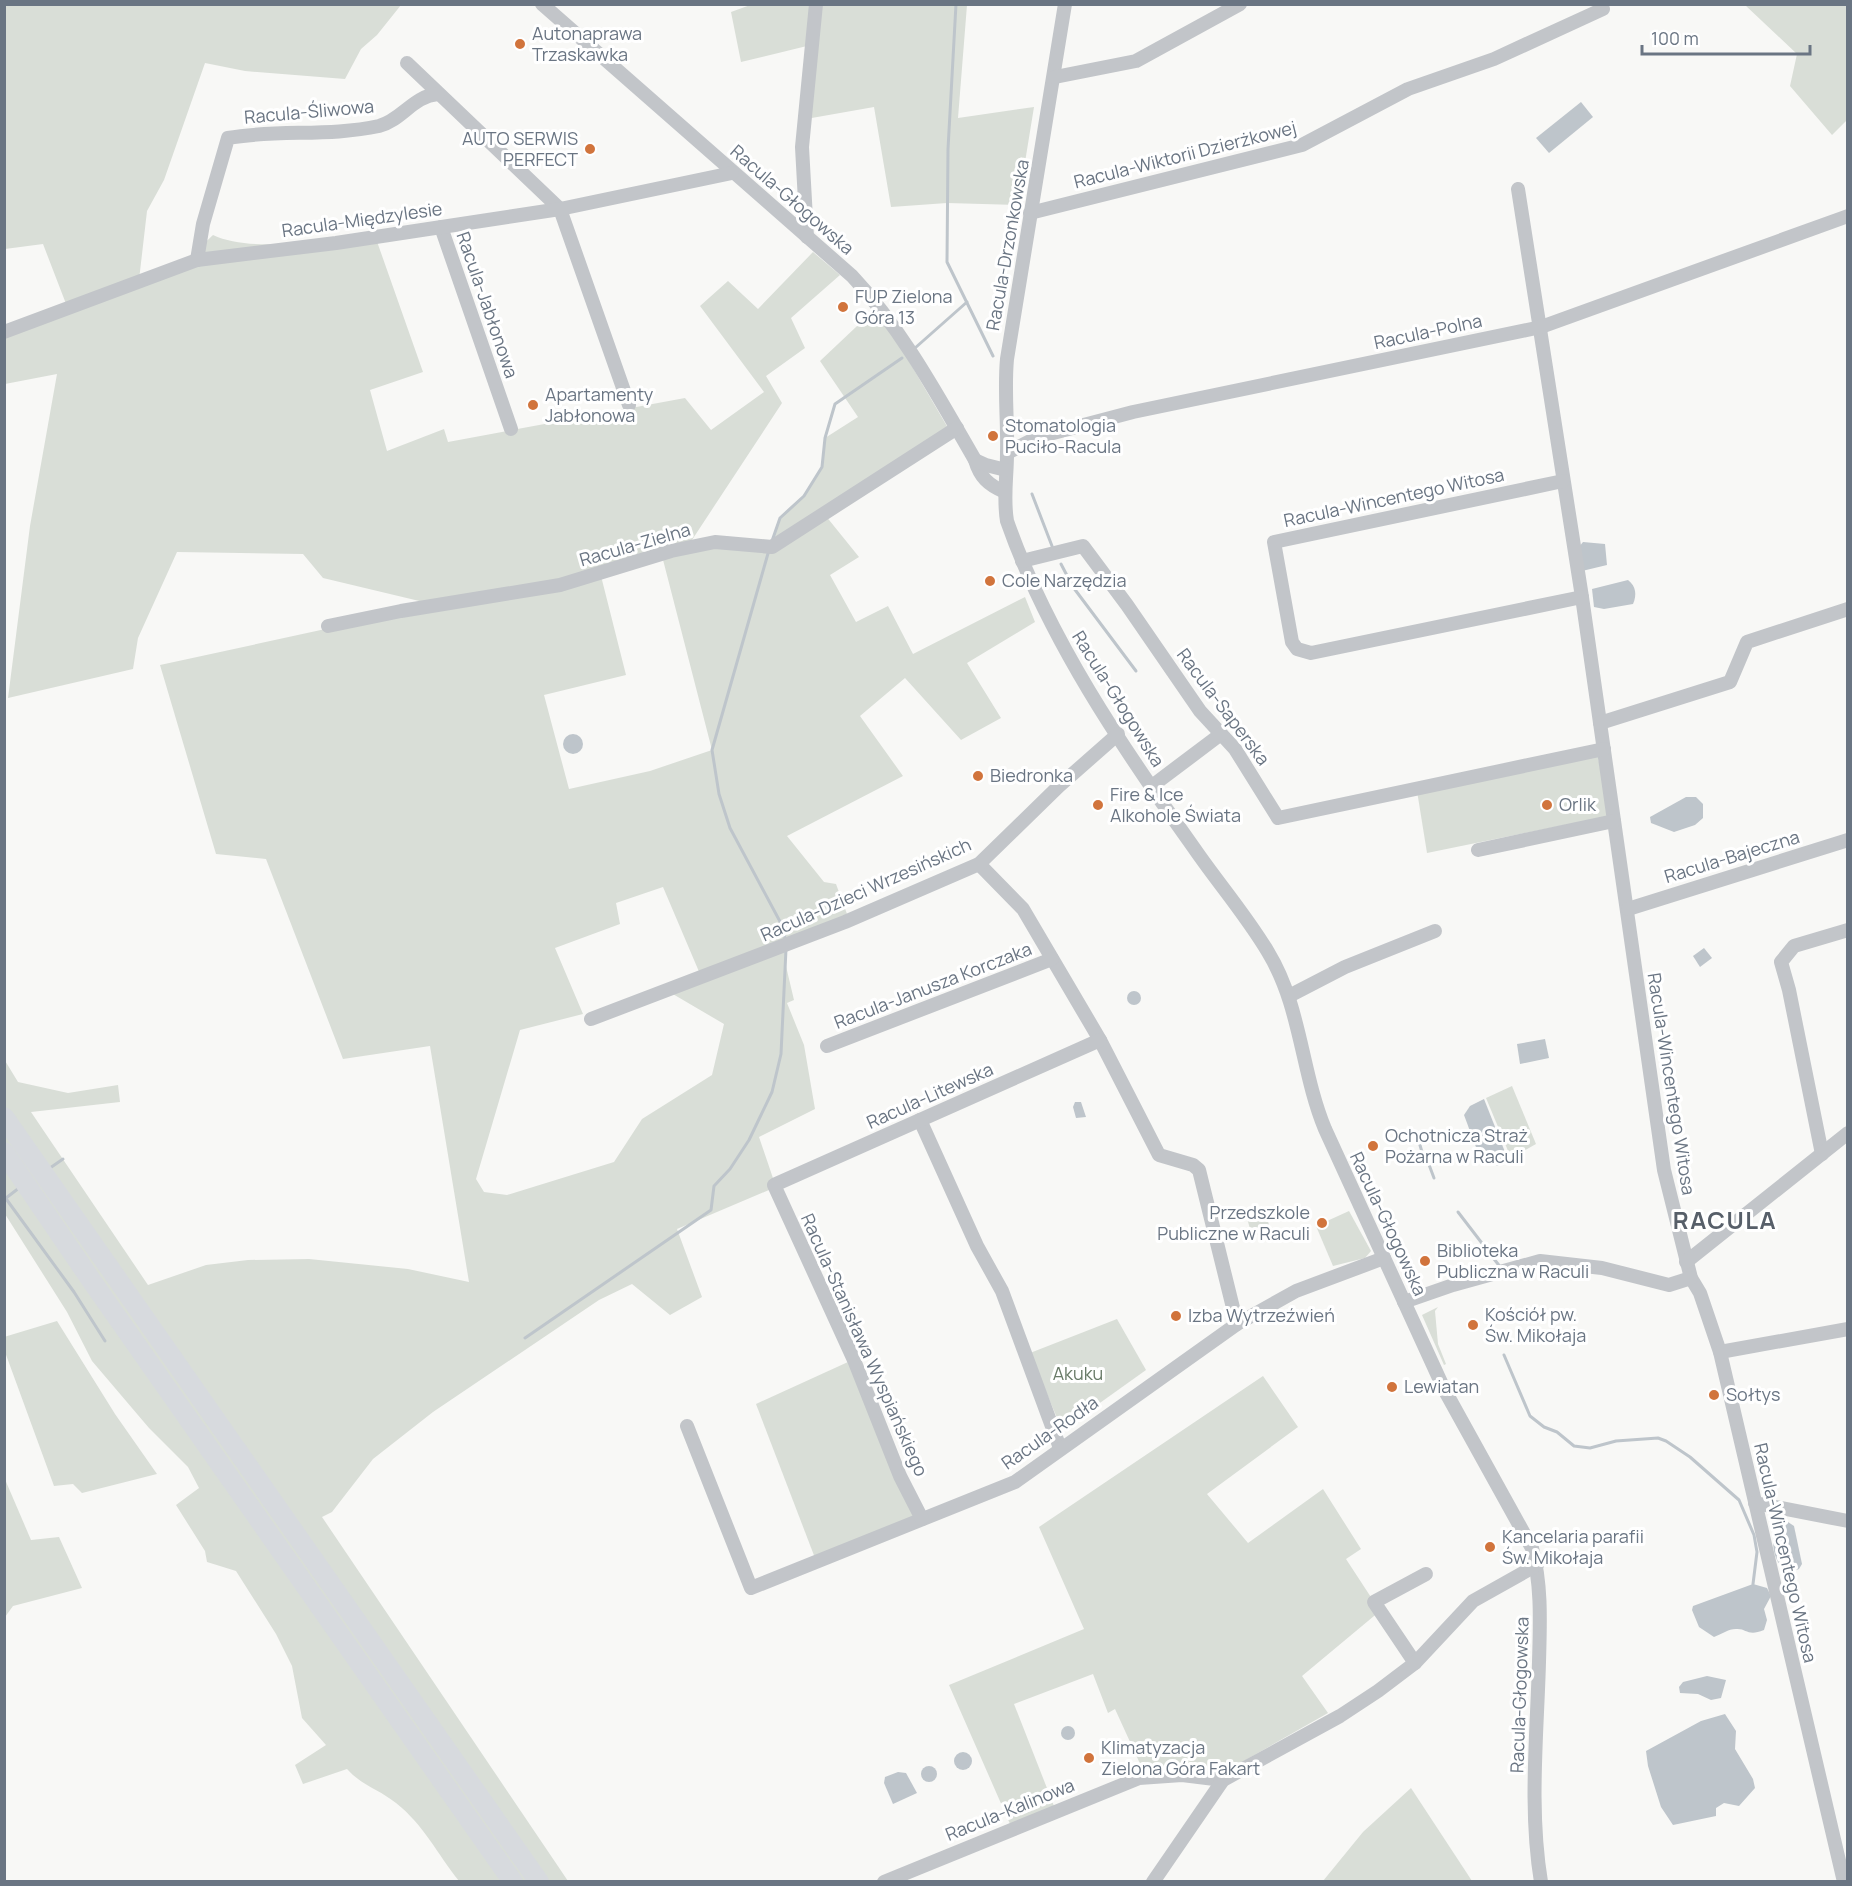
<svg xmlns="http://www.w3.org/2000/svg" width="1852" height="1886" viewBox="0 0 1852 1886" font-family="Manrope,sans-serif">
  <rect width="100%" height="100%" fill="#f8f8f6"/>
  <g fill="#d9ded7" fill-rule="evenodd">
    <path d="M753,4L967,5L958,118L1034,107L1018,205L947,203L891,207L874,107L806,119L811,45L741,62L731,12Z"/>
    <path d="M5,5H401L377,35L361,49L345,79L245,71L205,63L164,180L147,211L139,280L191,256L213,235C253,254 330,239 374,233L423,372L370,390L387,451L444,429L448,442L685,398L711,430L764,392L700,306L728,281L758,309L813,252L840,275L791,318L805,348L766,376L782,403L690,543L770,546L780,518L804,496L822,467L825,438L858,417L820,361L874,310L896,339L948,428L821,510L859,557L830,575L856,622L888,606L913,654L1025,597L1035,622L967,663L1001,718L961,740L905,678L860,716L903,776L787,836L824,882L836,884L847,914L786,943L785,962L794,1000L787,1003L804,1045L815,1109L759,1137L776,1187L677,1229L702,1297L670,1315L632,1284L599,1300L433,1412L373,1459L332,1512L322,1517L568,1881H459C438,1855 424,1825 396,1803C380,1790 361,1785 347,1769L303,1784L295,1765L326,1745L302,1718L292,1666L276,1634L236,1571L207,1562L205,1551L176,1505L199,1488L188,1467L149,1428L92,1361L67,1312L5,1214L4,1059L18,1082L68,1093L118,1085L120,1102L31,1112L148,1285L206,1265L248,1260L309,1259L408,1269L469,1282L430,1046L343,1059L266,859L216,854L160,665L436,605L323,578L303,554L177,552L138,638L133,669L8,698L30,526L57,374L5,384V331L68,309L43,244L5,249ZM661,552L712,750L650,771L569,789L544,695L626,675L600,572ZM663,887L700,974L666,990L724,1024L712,1075L642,1119L614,1162L507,1195L484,1192L476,1179L520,1030L583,1014L555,948L620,924L616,903Z"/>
    <path d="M1745,5H1847V120L1832,135L1790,86L1797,54Z"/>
    <path d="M1582,757H1598L1609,816L1427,853L1417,791Z"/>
    <path d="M1512,1086L1536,1144L1511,1158L1486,1098Z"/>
    <path d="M1263,1206L1271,1231L1252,1236L1245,1211Z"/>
    <path d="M1349,1211L1371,1251L1365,1258L1333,1266L1316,1226Z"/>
    <path d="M1438,1307L1435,1311L1438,1344L1446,1364L1444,1365L1422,1315Z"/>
    <path d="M1117,1319L1146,1370L1062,1430L1030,1353Z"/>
    <path d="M57,1321L115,1414L157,1474L82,1493L73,1484L54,1486L5,1352L4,1337Z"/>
    <path d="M848,1362L916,1516L815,1558L756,1404Z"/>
    <path d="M1263,1376L1298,1427L1207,1494L1248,1543L1323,1489L1361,1549L1346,1559L1380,1611L1302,1676L1328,1713L1221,1774L1142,1768L1115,1709L1108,1713L1093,1674L1014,1704L1054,1806L1010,1824L949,1685L1084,1629L1039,1527Z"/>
    <path d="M4,1477L31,1540L59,1537L82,1588L13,1606L5,1617Z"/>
    <path d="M1411,1788L1472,1881H1323L1363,1832Z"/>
  </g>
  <g fill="#bec5cb">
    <path d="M1581,102L1593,117L1549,153L1536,138Z"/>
    <path d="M1583,542L1605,544L1607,565L1582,571L1579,547Z"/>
    <path d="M1628,580C1636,586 1637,595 1633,604L1604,609L1594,607L1592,589Z"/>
    <circle cx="573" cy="744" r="10"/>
    <path d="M1686,797H1696L1703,804V818L1695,825L1674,832L1651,823L1650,817Z"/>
    <path d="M1704,948L1712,958L1700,967L1693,956Z"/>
    <circle cx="1134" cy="998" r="7"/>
    <path d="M1545,1039L1549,1058L1520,1064L1517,1044Z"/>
    <path d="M1484,1099L1505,1152L1504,1158L1498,1166L1480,1158L1464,1115L1470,1106Z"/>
    <path d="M1075,1102H1081L1086,1117L1076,1118L1073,1107Z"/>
    <path d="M1780,1521L1788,1522L1794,1526L1802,1564L1799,1569C1772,1579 1767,1533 1780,1521Z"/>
    <path d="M1753,1584L1767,1588L1771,1596L1764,1609L1767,1620L1764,1630C1747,1637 1747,1628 1736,1629C1728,1629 1722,1634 1714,1637L1699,1627L1692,1610L1693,1606Z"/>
    <path d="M1707,1676L1726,1680L1721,1698L1711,1700L1698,1694L1680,1693L1679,1687L1683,1682Z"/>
    <path d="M1725,1714L1736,1731L1735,1749L1753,1779L1755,1788L1739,1806L1724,1803L1716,1808V1816L1673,1825L1661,1807L1648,1766L1646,1751L1701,1721Z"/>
    <circle cx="1068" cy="1733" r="7"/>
    <circle cx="963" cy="1761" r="9"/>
    <circle cx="929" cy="1774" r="8"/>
    <path d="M898,1772L906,1773L917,1793L893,1804L884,1783L885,1777Z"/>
  </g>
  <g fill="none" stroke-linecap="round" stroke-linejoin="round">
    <g stroke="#bec5cb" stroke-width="3">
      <path d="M956,4L948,149L947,262L993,356"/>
      <path d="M915,348L967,302"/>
      <path d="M1032,494L1052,546"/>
      <path d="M772,541L780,518L804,496L822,467L825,438L835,404L902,358"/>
      <path d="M769,550L712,750L719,794L730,828L784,929L785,940"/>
      <path d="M1061,564L1073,587L1136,671"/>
      <path d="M1417,1135L1422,1152"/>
      <path d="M1428,1162L1434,1178"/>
      <path d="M50,1168L63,1159"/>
      <path d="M4,1196L74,1292L105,1341"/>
      <path d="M6,1198L19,1188"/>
      <path d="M1458,1212L1501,1268"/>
      <path d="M525,1338L711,1210L714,1186L730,1169L749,1140L772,1092L781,1054L786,949"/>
      <path d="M1504,1355L1530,1416L1544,1427L1557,1432L1574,1446L1590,1448L1616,1441L1658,1438L1666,1441L1690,1457L1739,1500L1754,1535L1757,1552L1753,1584"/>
    </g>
    <g stroke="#c2c5c9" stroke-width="14">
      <path d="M542,4L852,276C902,329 938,396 975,460C980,477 988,485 1005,492"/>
      <path d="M1065,4L1007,359C1004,391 1008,422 1007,454C1007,477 1003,498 1007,521C1048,638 1122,747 1194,848C1218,883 1246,915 1268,952C1301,1006 1301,1071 1325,1129L1444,1389L1532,1548C1542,1586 1540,1624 1539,1662C1537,1735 1529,1809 1541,1882"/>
      <path d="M407,63L560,209L629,405"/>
      <path d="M1055,77L1136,61L1240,4"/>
      <path d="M1518,189L1582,597L1664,1170L1691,1278L1700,1293L1720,1352L1844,1882"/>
      <path d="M1030,213L1302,145L1408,89L1494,59L1603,9L1601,4"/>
      <path d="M441,227L511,429"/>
      <path d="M807,237L802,147L816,4"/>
      <path d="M197,260L203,224L228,138C277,129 329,137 379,126C402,120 413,96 438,94"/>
      <path d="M4,332L197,260L336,243L560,209L732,173"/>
      <path d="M1007,453L1038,437L1133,412L1541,327L1848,216"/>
      <path d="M975,460L986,465L1006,470"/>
      <path d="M1563,481L1274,542L1292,642L1297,649L1311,653L1582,597"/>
      <path d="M1022,561L1083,546L1127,605L1200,711L1235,749L1278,818L1604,749"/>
      <path d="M328,626L401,611L560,585L671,551L715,542L772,547L957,428"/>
      <path d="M1600,723L1730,682L1747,642L1848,609"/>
      <path d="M1152,786L1221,734"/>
      <path d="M1478,850L1614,821"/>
      <path d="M979,864L1023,909L1100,1040L1159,1155L1193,1165L1199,1170L1237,1324"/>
      <path d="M1628,909L1848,840"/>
      <path d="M1289,996L1345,967L1435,931"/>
      <path d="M591,1019L845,922L979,864L1059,786L1118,734"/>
      <path d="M827,1046L1052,959"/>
      <path d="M920,1120L977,1246L1002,1291L1060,1448"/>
      <path d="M1822,1154L1789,990L1781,962L1794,946L1848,930"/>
      <path d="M1686,1262L1848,1133"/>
      <path d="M1404,1302L1453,1285L1540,1261L1602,1268L1669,1285L1691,1278"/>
      <path d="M1720,1352L1848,1329"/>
      <path d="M687,1426L751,1588L1015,1482L1237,1324L1296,1291L1384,1258"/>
      <path d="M1755,1503L1848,1521"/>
      <path d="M922,1519L900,1476L854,1360L774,1185L1100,1040"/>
      <path d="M1415,1663L1374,1602L1426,1574"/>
      <path d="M884,1882L1139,1778L1182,1775L1223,1780"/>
      <path d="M1153,1882L1223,1780L1340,1716L1378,1691L1415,1663L1473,1601L1537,1565"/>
    </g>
    <g stroke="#d7dade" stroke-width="20">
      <path d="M4,1117L539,1882"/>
      <path d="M4,1152L91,1280L513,1882"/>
    </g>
  </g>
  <g fill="#d1743c" stroke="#fff" stroke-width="2">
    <circle cx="520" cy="44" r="6"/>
    <circle cx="590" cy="149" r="6"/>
    <circle cx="843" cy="307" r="6"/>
    <circle cx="533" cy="405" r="6"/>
    <circle cx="993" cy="436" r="6"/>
    <circle cx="990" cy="581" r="6"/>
    <circle cx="978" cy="776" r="6"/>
    <circle cx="1098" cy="805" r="6"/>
    <circle cx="1547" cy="805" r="6"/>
    <circle cx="1373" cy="1146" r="6"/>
    <circle cx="1322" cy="1223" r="6"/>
    <circle cx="1425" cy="1261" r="6"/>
    <circle cx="1176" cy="1316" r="6"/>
    <circle cx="1473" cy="1325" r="6"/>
    <circle cx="1392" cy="1387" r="6"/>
    <circle cx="1714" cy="1395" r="6"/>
    <circle cx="1490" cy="1547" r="6"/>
    <circle cx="1089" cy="1758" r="6"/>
  </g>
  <g text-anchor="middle" stroke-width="6" stroke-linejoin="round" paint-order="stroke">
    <g font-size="18" fill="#6a7583" stroke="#fff" text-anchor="start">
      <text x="532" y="40">Autonaprawa<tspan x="532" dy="21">Trzaskawka</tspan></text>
      <text x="578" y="145" text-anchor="end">AUTO SERWIS<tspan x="578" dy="21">PERFECT</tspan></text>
      <text x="855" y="303">FUP Zielona<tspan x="855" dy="21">Góra 13</tspan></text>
      <text x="545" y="401">Apartamenty<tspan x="545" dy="21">Jabłonowa</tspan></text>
      <text x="1005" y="432">Stomatologia<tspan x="1005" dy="21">Puciło-Racula</tspan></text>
      <text x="1002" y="587">Cole Narzędzia</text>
      <text x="990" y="782">Biedronka</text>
      <text x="1110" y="801">Fire &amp; Ice<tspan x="1110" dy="21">Alkohole Świata</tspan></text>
      <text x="1559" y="811">Orlik</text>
      <text x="1385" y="1142">Ochotnicza Straż<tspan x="1385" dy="21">Pożarna w Raculi</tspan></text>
      <text x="1310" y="1219" text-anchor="end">Przedszkole<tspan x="1310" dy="21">Publiczne w Raculi</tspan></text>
      <text x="1437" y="1257">Biblioteka<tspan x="1437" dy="21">Publiczna w Raculi</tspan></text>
      <text x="1485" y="1321">Kościół pw.<tspan x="1485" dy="21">Św. Mikołaja</tspan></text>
      <text x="1188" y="1322">Izba Wytrzeźwień</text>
      <text x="1404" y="1393">Lewiatan</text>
      <text x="1726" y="1401">Sołtys</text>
      <text x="1502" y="1543">Kancelaria parafii<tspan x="1502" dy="21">Św. Mikołaja</tspan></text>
      <text x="1101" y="1754">Klimatyzacja<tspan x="1101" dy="21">Zielona Góra Fakart</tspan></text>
    </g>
    <g font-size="18" fill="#6a7583" stroke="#fff">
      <text transform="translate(309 112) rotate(-5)" y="6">Racula-Śliwowa</text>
      <text transform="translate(1185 155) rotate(-14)" y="6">Racula-Wiktorii Dzierżkowej</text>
      <text transform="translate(792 200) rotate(41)" y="6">Racula-Głogowska</text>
      <text transform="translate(362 220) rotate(-8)" y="6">Racula-Międzylesie</text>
      <text transform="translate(1008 245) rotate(-80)" y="6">Racula-Drzonkowska</text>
      <text transform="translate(487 305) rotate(71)" y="6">Racula-Jabłonowa</text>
      <text transform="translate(1428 332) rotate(-12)" y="6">Racula-Polna</text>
      <text transform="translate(1394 498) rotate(-12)" y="6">Racula-Wincentego Witosa</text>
      <text transform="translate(635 545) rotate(-16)" y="6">Racula-Zielna</text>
      <text transform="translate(1118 699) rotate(58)" y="6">Racula-Głogowska</text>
      <text transform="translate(1223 707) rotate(53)" y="6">Racula-Saperska</text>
      <text transform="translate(1732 857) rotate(-17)" y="6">Racula-Bajeczna</text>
      <text transform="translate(866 890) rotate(-24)" y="6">Racula-Dzieci Wrzesińskich</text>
      <text transform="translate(933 986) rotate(-21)" y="6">Racula-Janusza Korczaka</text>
      <text transform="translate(1671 1084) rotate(81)" y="6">Racula-Wincentego Witosa</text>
      <text transform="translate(930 1096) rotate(-24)" y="6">Racula-Litewska</text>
      <text transform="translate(1388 1224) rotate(65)" y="6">Racula-Głogowska</text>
      <text transform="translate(864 1345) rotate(66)" y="6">Racula-Stanisława Wyspiańskiego</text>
      <text transform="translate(1050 1433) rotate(-35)" y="6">Racula-Rodła</text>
      <text transform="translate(1785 1553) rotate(77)" y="6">Racula-Wincentego Witosa</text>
      <text transform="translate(1520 1695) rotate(-88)" y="6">Racula-Głogowska</text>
      <text transform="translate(1010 1810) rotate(-22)" y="6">Racula-Kalinowa</text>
    </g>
    <g font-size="18" fill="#697b68" stroke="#fff">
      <text x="1078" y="1380">Akuku</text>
    </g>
    <g font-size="24" font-weight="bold" letter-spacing="1.5" fill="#575f69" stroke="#fff">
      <text x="1725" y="1229">RACULA</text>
    </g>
  </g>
  <rect width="1852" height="1886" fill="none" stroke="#6a7583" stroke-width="12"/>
  <path d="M1642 45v9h168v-9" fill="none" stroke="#6a7583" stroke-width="3"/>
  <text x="1651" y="45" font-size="18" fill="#6a7583" stroke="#ffffff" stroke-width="4.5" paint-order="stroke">100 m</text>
</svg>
